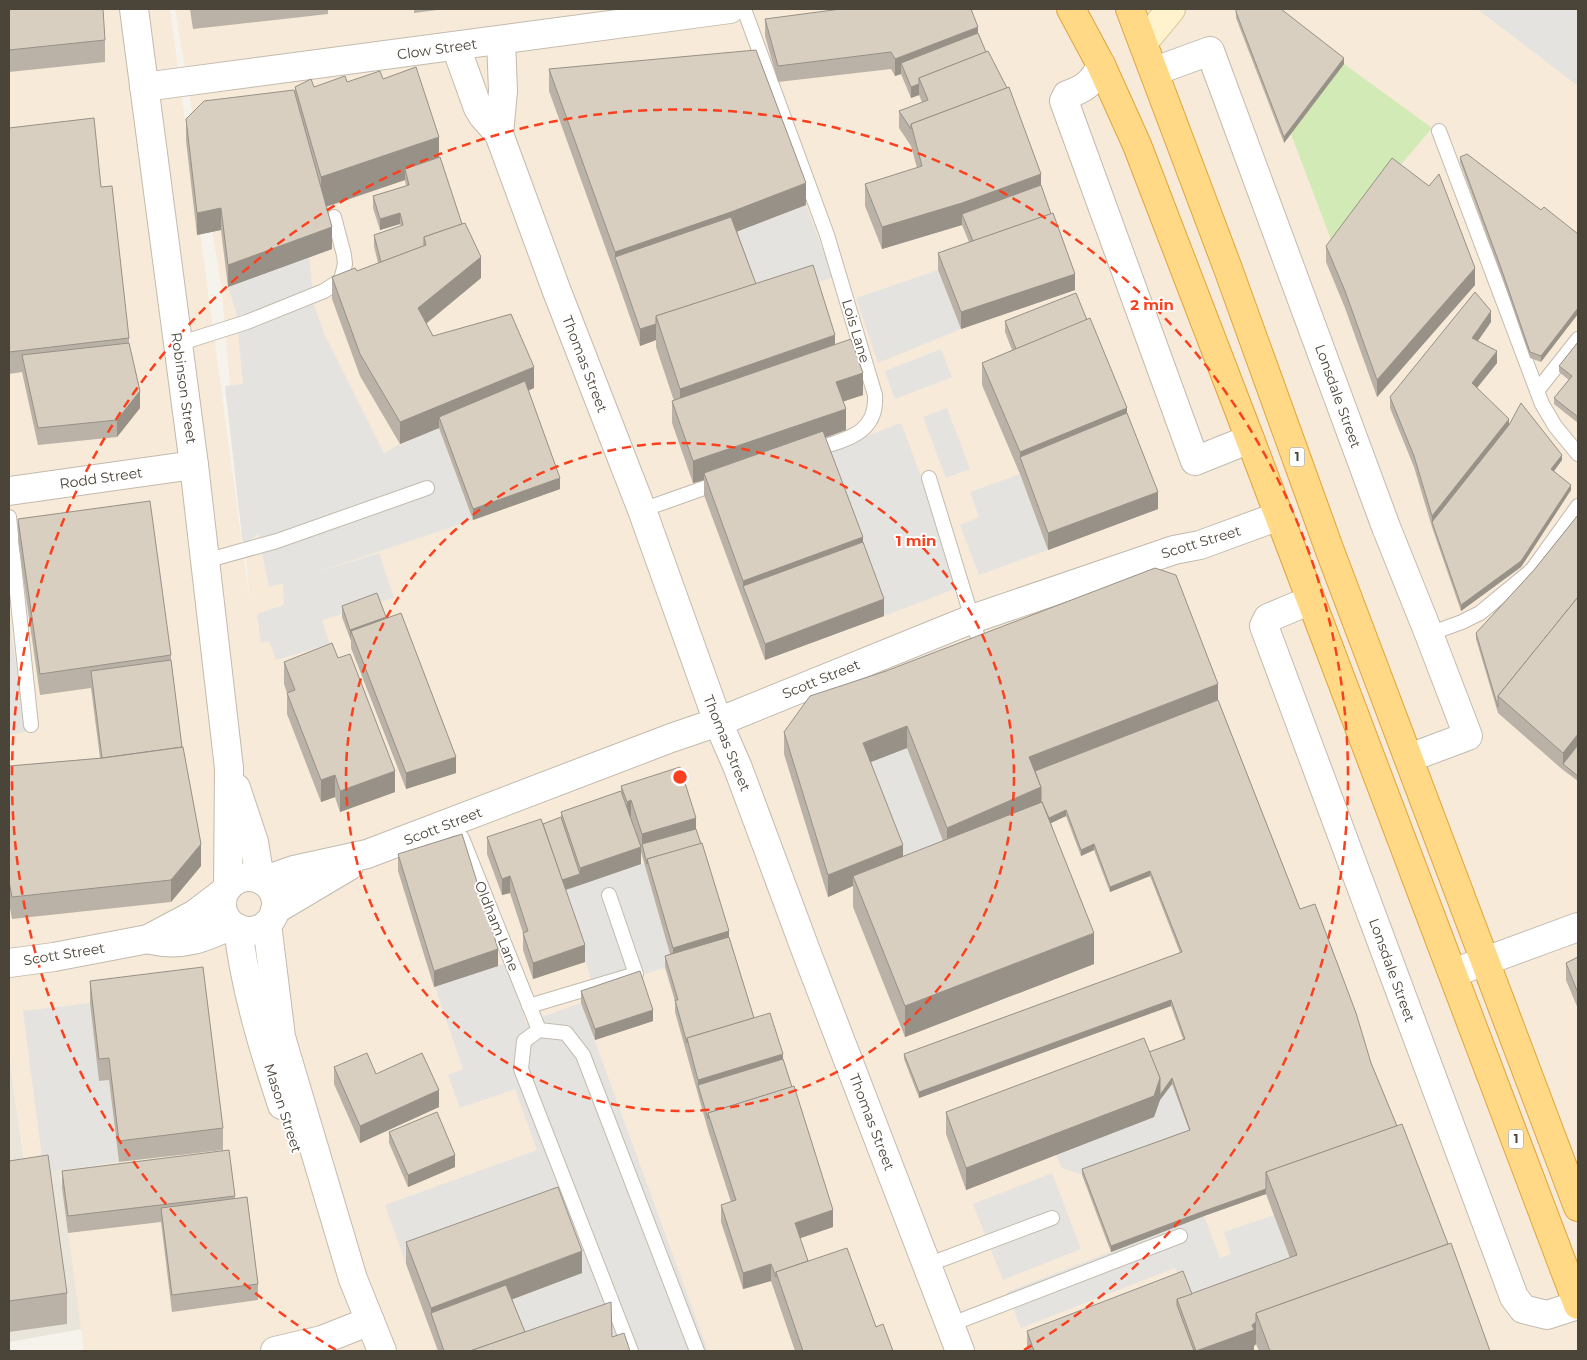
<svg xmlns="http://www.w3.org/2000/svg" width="1587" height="1360" viewBox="0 0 1587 1360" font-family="Montserrat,sans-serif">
  <rect width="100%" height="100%" fill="#f6f3ec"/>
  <path fill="#eae5da" d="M9,1056L26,1174L60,1171L82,1329L9,1342Z"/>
  <path fill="#f7ead8" d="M9,9H170L250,603L221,284L175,9H1578V1351H84L60,1171L26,1174L9,1055Z"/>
  <path fill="#d2eab5" d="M1344,64L1432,128L1392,175L1335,250L1291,134Z"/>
  <g fill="#e5e3e0">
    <path d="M1477,9H1578V86Z"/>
    <path d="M806,205L833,277L758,305L731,234Z"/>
    <path d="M309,257L314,305L324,333L384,453L400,444L439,428L473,520L314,573L379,553L394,598L322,620L330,644L276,660L269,641L261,643L257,614L284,605L283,583L269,587L258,534L243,546L225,386L243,384L236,311L228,287Z"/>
    <path d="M938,270L961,329L878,363L856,298Z"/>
    <path d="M941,349L952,377L895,399L885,371Z"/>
    <path d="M947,408L970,469L946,478L923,417Z"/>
    <path d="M901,423L962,586L884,616L823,453Z"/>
    <path d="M1020,474L1048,550L979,575L960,525L979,517L970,492Z"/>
    <path d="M9,618L26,732L9,735Z"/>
    <path d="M907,748L947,850L903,867L863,765Z"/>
    <path d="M644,863L673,965L595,990L561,891Z"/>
    <path d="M506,963L526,1023L581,1003L708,1351H526L506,1302L582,1273L558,1209L406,1264L385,1205L537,1150L515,1089L460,1108L448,1075L463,1069L435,987Z"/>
    <path d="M90,1003L99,1081L109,1080L119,1162L44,1173L23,1011Z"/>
    <path d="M1172,1084L1190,1135L1082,1175L1062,1168L1056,1155L1160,1100Z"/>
    <path d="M1052,1173L1081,1249L1003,1280L973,1204Z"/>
    <path d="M1274,1215L1297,1277L1194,1315L1175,1268L1021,1328L1007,1292L1204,1216L1220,1258L1231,1254L1224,1232Z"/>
  </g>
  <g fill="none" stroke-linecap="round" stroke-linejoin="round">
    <defs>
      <g id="service">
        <path d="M744,9L827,235L875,395C878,436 842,440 810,451"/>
        <path d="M1439,131L1542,404L1555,426L1578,454"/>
        <path d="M178,344L247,322L324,291L341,280L345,264L344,255L334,217"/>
        <path d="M1537,391L1578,339"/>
        <path d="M929,478L983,654"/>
        <path d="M642,510L721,482"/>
        <path d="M9,517L31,725"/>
        <path d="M205,561L277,541L427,488"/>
        <path d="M1429,634L1462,622L1480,613L1532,570L1578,506"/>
        <path d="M462,838L539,1030"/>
        <path d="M529,1006L636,974L609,895"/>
        <path d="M927,1265L1052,1218"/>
        <path d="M949,1325L1180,1236"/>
        <path d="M631,1351L521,1069L524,1041L539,1030L566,1033L583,1055L697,1351"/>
      </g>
      <g id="minor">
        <path d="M1101,65C1094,82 1084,89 1067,95L1064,101L1195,461L1250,439"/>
        <path d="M1155,71L1210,51L1386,527L1429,634L1468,736L1409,758"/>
        <path d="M9,491L194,465"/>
        <path d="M1311,600L1268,618L1264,626L1514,1297L1523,1309L1547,1315L1578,1305"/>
        <path d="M263,881L294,870L367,854L671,738L718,722L972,619L1174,550L1200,545L1279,516"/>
        <path d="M275,910L349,866"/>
        <path d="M152,940C183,947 204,938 232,925"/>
        <path d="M9,963L54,957L148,939L195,914L224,892"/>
        <path d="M1453,973L1578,927"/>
        <path d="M275,1351L322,1340L370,1321"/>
      </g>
      <g id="tertiary">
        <path d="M134,9L194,465L229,768L228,887"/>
        <path d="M456,47L478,108L483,116L499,134L556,289L642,510L718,722L738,768L806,951L960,1351"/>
        <path d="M144,87L730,9"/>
        <path d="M499,134L503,91L501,40"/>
        <path d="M236,788L254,842L260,879"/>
        <circle cx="249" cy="904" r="27"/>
        <path d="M267,924L281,1037L353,1279L382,1351"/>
        <path d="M238,928C245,989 263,1047 282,1105"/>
      </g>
      <path id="secondary" d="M1143,43L1171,9"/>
      <g id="trunk">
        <path d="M1071,9L1101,65L1137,145L1250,439L1578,1305"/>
        <path d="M1130,9L1227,266L1330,551L1578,1207"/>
      </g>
    </defs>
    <use href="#service" stroke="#c2bbae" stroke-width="16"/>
    <use href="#minor" stroke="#c2bbae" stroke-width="30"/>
    <use href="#tertiary" stroke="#c2bbae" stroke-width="30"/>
    <use href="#secondary" stroke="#d6c79b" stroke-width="30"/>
    <use href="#trunk" stroke="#e0a43c" stroke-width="30"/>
    <use href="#service" stroke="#fff" stroke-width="14"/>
    <use href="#minor" stroke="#fff" stroke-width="28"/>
    <use href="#tertiary" stroke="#fff" stroke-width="28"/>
    <use href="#secondary" stroke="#fff3cd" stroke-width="28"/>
    <use href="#trunk" stroke="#ffd985" stroke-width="28"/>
  </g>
  <g fill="#bab2a6" fill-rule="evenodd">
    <path d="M9,9L105,40V62L9,72Z"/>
    <path d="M190,9H328V14L193,29Z"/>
    <path d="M414,9H445L414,13Z"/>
    <path d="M1236,12L1344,64L1284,143L1236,18Z"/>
    <path d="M765,19L978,33L1041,185L1075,290L961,329L938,270V253L969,242L962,225L882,249L865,206V184L917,168L911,146L899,128V111L922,102L919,95L911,98L901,74L895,76L891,69L778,82L765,36Z"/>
    <path d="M549,69L806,205L737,231L756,284L835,344L863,395L843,401L846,430L825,438L863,542L884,616L765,660L704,495V480L693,483L672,423V401H674L656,347V340L640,346L615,274L549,91Z"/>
    <path d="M383,79L439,157L481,278L426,324L433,336L534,388L528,391L560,489L473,520L439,428L400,444L360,376L332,299V277L357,271L378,263L374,246V235L401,226L400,224L380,230L373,208V196L406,186L405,180L327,207L332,249L228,287L221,230L197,235L186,141V119L295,96V87H314L347,82Z"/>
    <path d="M9,128L101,187L129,338V343L140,408L117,437L38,445L22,372L9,374Z"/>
    <path d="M1460,157L1541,210V362L1530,358L1501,274L1460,162Z"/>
    <path d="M1326,246L1475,285L1377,397L1345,308L1326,262Z"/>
    <path d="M1005,321L1127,413L1158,509L1048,550L1020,474L982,385V363L1012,350L1005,332Z"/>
    <path d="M1491,322L1478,341L1497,363L1477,388L1509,425L1562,460L1554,471L1571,490L1521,567L1461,611L1432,527L1414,467L1390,408V397Z"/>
    <path d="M1578,342V423L1554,404V398L1569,380L1559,372V366Z"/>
    <path d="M1578,515V781L1563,770L1498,713L1476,639V633L1534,570Z"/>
    <path d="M18,519L171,655V660L182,747L201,866L171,902L12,919L9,903V766L100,758L91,688L40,695L18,541Z"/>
    <path d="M342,606L386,619L456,773L406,789L351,648V641L342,617Z"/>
    <path d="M338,658L395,792L340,812L335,797L321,802L287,714V693L284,684V662Z"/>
    <path d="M1218,700L1300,909L1371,1063L1490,1351H1259L1256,1344L1254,1346V1351H1028L1027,1348V1331L1192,1294L1290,1258L1266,1194L1204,1216L1111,1252L1082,1175V1169L1189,1130L1172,1084L1160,1100L1154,1117L966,1190L946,1134V1112L1149,1052L1183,1039L1171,1006L919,1098L904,1059V1054L1180,953L1150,876L1110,892L1094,850L1081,856L1066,816L1051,823L1094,964L905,1037L853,907V886L828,897L784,754V732ZM907,748L943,841L903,857L871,762Z"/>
    <path d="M621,786L696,829L754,1018L783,1059L833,1227L800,1238L808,1261L876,1327L893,1351H795L771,1281L743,1289L721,1222V1205L731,1202L708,1130L675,1012V1001L665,967V956L670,954L641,852V864L566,890L585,962L533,979L523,950V933L510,893L502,895L487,854V837L543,824L561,817V812L621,791Z"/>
    <path d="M398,854L498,966L434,987L398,871Z"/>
    <path d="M1578,957V1009L1566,980V963Z"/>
    <path d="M90,981L223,1128V1150L119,1162L109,1080L99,1081L90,1003Z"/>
    <path d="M581,991L653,1021L595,1040L581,1003Z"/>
    <path d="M334,1067L376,1074L439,1107L360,1143L334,1084Z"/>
    <path d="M389,1132L455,1167L408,1187L389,1143Z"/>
    <path d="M9,1161L67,1293V1324L9,1332Z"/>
    <path d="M62,1171L235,1196V1199L258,1284V1300L172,1312L161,1222L68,1233L62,1188Z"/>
    <path d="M406,1242L582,1273L512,1299L525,1332L612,1337L630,1351H438L406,1264Z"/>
  </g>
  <g fill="#979187">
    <path d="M978,27V44L901,63V74L895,76V59Z"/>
    <path d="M1344,58V64L1284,143V137Z"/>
    <path d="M919,84V95L911,98V87Z"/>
    <path d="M439,137V168L405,169V180L321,208V177Z"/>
    <path d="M1041,174V196L962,214V225L882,249V227Z"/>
    <path d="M806,183V205L731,234L615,257V252Z"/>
    <path d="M221,208V230L197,235V213Z"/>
    <path d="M400,213V224L380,230V219Z"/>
    <path d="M332,227V249L228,287V265Z"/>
    <path d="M481,257V278L418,330V308Z"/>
    <path d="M1475,268V285L1377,397V380Z"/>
    <path d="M1075,274V290L961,329V312Z"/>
    <path d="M1578,308V314L1541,362V356Z"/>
    <path d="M1491,311V322L1472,349V338Z"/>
    <path d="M656,324V340L640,346V329Z"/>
    <path d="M835,335V366L680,420V389Z"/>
    <path d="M1497,351V363L1472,394V383Z"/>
    <path d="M534,367V388L443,426L439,417V428L400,444V422Z"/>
    <path d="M863,373V395L836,404V382Z"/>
    <path d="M140,391V408L117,437V420Z"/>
    <path d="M1127,408V430L1020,457V452Z"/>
    <path d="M846,409V430L706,479L704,473V480L693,483V461Z"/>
    <path d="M1509,419V431L1432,522V527V516Z"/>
    <path d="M1562,455V460L1551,475V469Z"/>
    <path d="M560,478V489L473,520V509Z"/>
    <path d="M1571,485V490L1521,567L1461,611V605Z"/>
    <path d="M1158,492V509L1048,550V533Z"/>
    <path d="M863,537V559L743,586V581Z"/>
    <path d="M884,599V616L765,660V644Z"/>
    <path d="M386,617V628L351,631L350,641V630Z"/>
    <path d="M1218,684V706L1031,778L1029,757Z"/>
    <path d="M907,726V748L863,765V743Z"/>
    <path d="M1578,734V751L1563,764V753Z"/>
    <path d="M456,757V773L406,789V773Z"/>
    <path d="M395,771V792L340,812V791Z"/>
    <path d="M335,775V797L321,802V780Z"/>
    <path d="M1041,787V809L947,850V828Z"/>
    <path d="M631,800V822L627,823V802Z"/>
    <path d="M1066,810V816L1047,825V819Z"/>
    <path d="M696,818V840L642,844V834Z"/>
    <path d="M201,844V866L171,902V880Z"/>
    <path d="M1094,844V850L1081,856V850Z"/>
    <path d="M903,845V867L853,876V886L828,897V875Z"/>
    <path d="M641,847V864L580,885V868Z"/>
    <path d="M1150,871V876L1110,892V887Z"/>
    <path d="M580,874V885L561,891V880Z"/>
    <path d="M510,876V893L502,895V879Z"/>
    <path d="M729,931V948L673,965V948Z"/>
    <path d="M1094,933V964L905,1037V1006Z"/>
    <path d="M585,945V962L533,979V963Z"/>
    <path d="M498,949V966L434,987V971Z"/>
    <path d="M1171,1000V1006L919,1098V1092Z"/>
    <path d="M653,1010V1021L595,1040V1029Z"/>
    <path d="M783,1054V1071L698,1085V1080Z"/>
    <path d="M1160,1078H1172V1084L1160,1100L1154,1117L966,1190V1168Z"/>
    <path d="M439,1090V1107L360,1143V1126Z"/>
    <path d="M455,1155V1167L408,1187V1175Z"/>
    <path d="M1266,1189V1194L1204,1216L1111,1252V1246L1204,1211Z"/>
    <path d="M833,1210V1227L795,1240V1223Z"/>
    <path d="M582,1251V1273L436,1328L431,1313V1330V1308Z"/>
    <path d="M771,1264V1281L743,1289V1273Z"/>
    <path d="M1256,1322V1344L1254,1346V1351H1196Z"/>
  </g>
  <g fill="#d8cfc1" stroke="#979187">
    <path d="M9,9H103L105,40L9,50Z"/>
    <path d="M841,9H971L978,27L895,59L891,52L778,66L765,19Z"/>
    <path d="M1236,9H1281L1344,58L1284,137L1236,12Z"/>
    <path d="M978,33L986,52L919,78V84L911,87L901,63Z"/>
    <path d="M756,50L806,183L731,212L615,252L549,69Z"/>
    <path d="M988,51L1007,88L911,124V129L899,111L928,100L919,78Z"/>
    <path d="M416,67L439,137L321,177L295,87L311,79L314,87L345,76L347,82L380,71L383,79Z"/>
    <path d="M1009,87L1041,174L962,203L882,227L865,184L922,166L911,124Z"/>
    <path d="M294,90L332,227L228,265L221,208L197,213L186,119L204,101Z"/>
    <path d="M94,118L101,187L112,186L129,338L9,352V128Z"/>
    <path d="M1467,154L1541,210L1544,207L1578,234V308L1541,356L1530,352L1501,268L1460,157Z"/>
    <path d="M440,157L462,224L424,237V246L381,262L374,235L403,225L400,213L380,219L373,196L409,185L405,169Z"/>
    <path d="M1392,158L1429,186L1439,174L1475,268L1377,380L1345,291L1326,246Z"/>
    <path d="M1041,185L1051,214L973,241L962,214Z"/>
    <path d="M1053,213L1075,274L961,312L938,253Z"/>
    <path d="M731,217L756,284L656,316V324L640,329L615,257Z"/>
    <path d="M465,223L481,257L418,308L433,336L511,314L534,367L400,422L360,354L332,277L355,268L357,271L426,245L424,237Z"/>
    <path d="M813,265L835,335L680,389L656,316Z"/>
    <path d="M1475,292L1491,311L1472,338L1497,351L1472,383L1509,419L1432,516L1414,456L1390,397Z"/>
    <path d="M1076,293L1087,320L1016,349L1005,321Z"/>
    <path d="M1090,318L1127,408L1020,452L982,363Z"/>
    <path d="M851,339L863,373L836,382L846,409L693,461L672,401Z"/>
    <path d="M1578,342V417L1554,398L1572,376L1559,366Z"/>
    <path d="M129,343L140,391L117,420L38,428L22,355Z"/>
    <path d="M525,381L560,478L473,509L439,417Z"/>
    <path d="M1521,403L1562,455L1551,469L1571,485L1521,561L1461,605L1432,522L1509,425Z"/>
    <path d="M1127,413L1158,492L1048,533L1020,457Z"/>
    <path d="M823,431L863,537L743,581L704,473Z"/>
    <path d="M150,501L171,655L40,674L18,519Z"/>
    <path d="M1578,515V597L1498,696V707L1476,633L1534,570Z"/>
    <path d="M863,542L884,599L765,644L743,586Z"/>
    <path d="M1155,568L1176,575L1218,684L1029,757L1041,787L947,828L907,726L863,743L903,845L828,875L784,732L810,696L886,671Z"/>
    <path d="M377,593L386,617L350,630L342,606Z"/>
    <path d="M1578,597V734L1563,753L1498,696Z"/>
    <path d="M401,613L456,757L406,773L351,631Z"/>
    <path d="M332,643L338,658L350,654L395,771L340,791L335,775L321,780L287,693L295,690L284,662Z"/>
    <path d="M171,660L182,747L102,758L91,671Z"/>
    <path d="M1218,700L1300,909L1315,904L1356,1013L1371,1063L1397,1126L1266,1172V1189L1204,1211L1111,1246L1082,1169L1190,1130L1172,1078L1160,1095V1078L1149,1052L1185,1039L1171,1000L919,1092L904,1054L1182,952L1150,871L1110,887L1094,844L1081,850L1066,810L1049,818L1042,802H1041V787L1035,771Z"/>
    <path d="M1578,745V776L1563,764Z"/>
    <path d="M183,747L201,844L171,880L12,897L9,881V766L103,758Z"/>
    <path d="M680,767L696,818L642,834L631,800L627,802L621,786Z"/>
    <path d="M621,791L641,847L580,868L561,812Z"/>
    <path d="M1042,802L1094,933L905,1006L853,876Z"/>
    <path d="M561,817L580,874L562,880L543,824Z"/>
    <path d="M541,819L585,945L533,963L523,933L528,931L510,876L502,879L487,837Z"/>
    <path d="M696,829L701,844L647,859V864L642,844Z"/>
    <path d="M462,834L498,949L434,971L398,854Z"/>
    <path d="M702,843L729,931L673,948L647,859Z"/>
    <path d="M729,937L754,1018L687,1038V1043L675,1000H678L665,956Z"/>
    <path d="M1578,957V993L1566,963Z"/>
    <path d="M203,967L223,1128L119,1141L109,1058L99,1059L90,981Z"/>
    <path d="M640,971L653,1010L595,1029L581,991Z"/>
    <path d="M770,1013L783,1054L698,1080L687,1038Z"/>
    <path d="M1144,1038L1160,1078L1154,1096L966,1168L946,1112Z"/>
    <path d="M367,1053L376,1074L422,1053L439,1090L360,1126L334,1067Z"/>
    <path d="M783,1059L792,1087L708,1113V1119L698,1085Z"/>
    <path d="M794,1086L833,1210L795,1223L808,1261L776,1272V1277L771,1264L743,1273L721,1205L736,1200L708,1113Z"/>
    <path d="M437,1112L455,1155L408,1175L389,1132Z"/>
    <path d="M1402,1124L1448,1244L1256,1313V1322L1252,1325L1254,1330L1196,1351L1177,1299L1297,1255L1266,1172Z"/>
    <path d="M229,1150L235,1196L68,1216L62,1171Z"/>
    <path d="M48,1155L67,1293L9,1301V1161Z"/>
    <path d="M558,1187L582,1251L431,1308L406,1242Z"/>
    <path d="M247,1197L258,1284L172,1295L161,1208Z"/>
    <path d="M1451,1243L1490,1351H1270L1256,1313Z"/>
    <path d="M847,1248L876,1327L883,1324L893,1351H803L776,1272Z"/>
    <path d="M1183,1271L1192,1294L1177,1299V1305L1194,1351H1034L1027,1331Z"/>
    <path d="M506,1285L525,1332L470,1351H444L431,1313Z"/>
    <path d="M611,1302L612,1337L624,1333L630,1351H470Z"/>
  </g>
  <g fill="none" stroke="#fc3f1d" stroke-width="2.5" stroke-dasharray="9 6">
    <circle cx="680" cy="777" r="334"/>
    <path d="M336 1350A668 668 0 1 1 1024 1350"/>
  </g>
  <g text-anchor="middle" stroke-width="4" stroke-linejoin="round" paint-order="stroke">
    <g fill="#fff" stroke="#817c74" stroke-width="1">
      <rect x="1289.5" y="447.5" width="15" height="19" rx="4"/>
      <rect x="1508.5" y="1129.5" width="15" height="19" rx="4"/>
    </g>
    <g font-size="12" font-weight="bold" fill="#4b4439">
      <text x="1297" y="461">1</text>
      <text x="1516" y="1143">1</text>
    </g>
    <g font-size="14" fill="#4b4439" stroke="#fff">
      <text transform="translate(437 49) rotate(-8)" y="5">Clow Street</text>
      <text transform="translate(856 331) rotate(73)" y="5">Lois Lane</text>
      <text transform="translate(585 364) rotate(69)" y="5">Thomas Street</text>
      <text transform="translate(184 388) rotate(82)" y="5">Robinson Street</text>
      <text transform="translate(1338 396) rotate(70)" y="5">Lonsdale Street</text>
      <text transform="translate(101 478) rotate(-8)" y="5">Rodd Street</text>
      <text transform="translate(1201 542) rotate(-17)" y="5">Scott Street</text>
      <text transform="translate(821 679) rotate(-22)" y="5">Scott Street</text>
      <text transform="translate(727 743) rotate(68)" y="5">Thomas Street</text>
      <text transform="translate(443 826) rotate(-21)" y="5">Scott Street</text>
      <text transform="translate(497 926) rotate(68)" y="5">Oldham Lane</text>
      <text transform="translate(64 954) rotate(-9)" y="5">Scott Street</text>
      <text transform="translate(1392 970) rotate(70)" y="5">Lonsdale Street</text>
      <text transform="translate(283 1108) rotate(72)" y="5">Mason Street</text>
      <text transform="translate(872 1122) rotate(69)" y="5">Thomas Street</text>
    </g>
  </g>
  <circle cx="680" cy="777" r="8" fill="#fc3f1d" stroke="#fff" stroke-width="2.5"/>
  <g font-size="15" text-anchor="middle" font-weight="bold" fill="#fc3f1d" stroke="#fff" stroke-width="4" stroke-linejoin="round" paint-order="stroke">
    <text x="1152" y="310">2 min</text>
    <text x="916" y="546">1 min</text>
  </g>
  <rect width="1587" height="1360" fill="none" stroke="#4b4439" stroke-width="20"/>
</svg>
